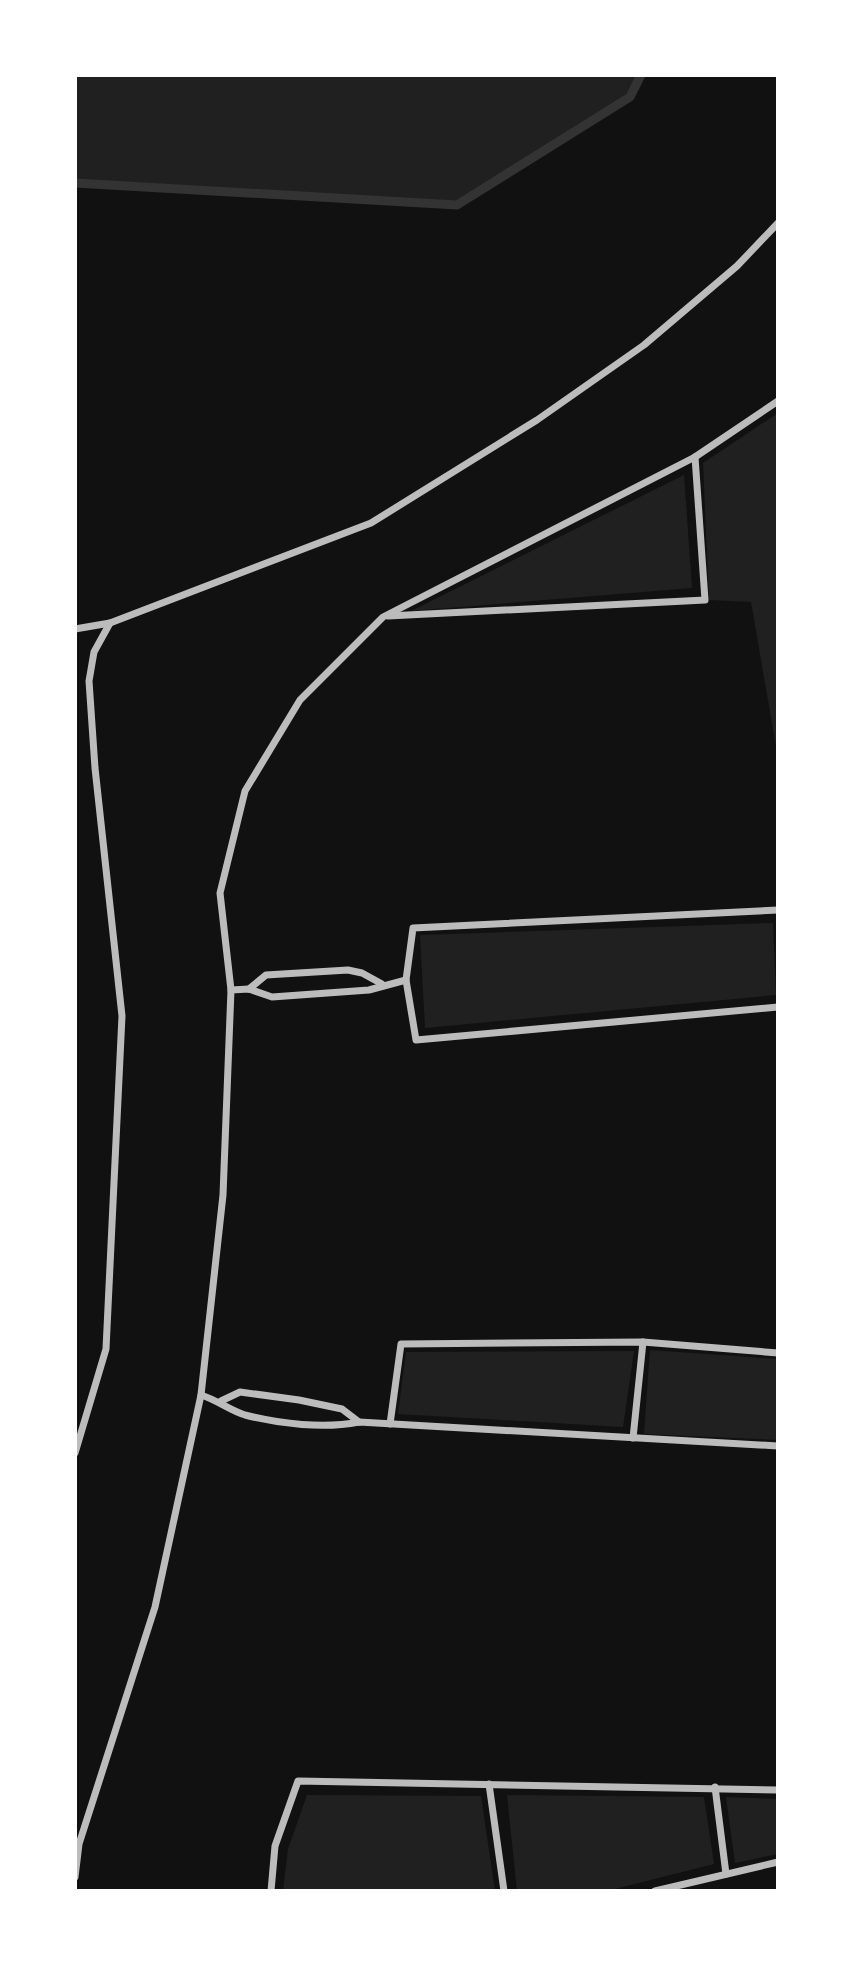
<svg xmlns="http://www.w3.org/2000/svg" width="853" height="1966" viewBox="0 0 853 1966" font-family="Bitter,serif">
  <rect width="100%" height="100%" fill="#111"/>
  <g fill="#202020">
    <path d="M75,75H641L630,97L457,205L75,183Z"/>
    <path d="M778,413V758L751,602L709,600L703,463Z"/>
    <path d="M684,475L692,588L411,611Z"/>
    <path d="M773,923L776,995L425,1028L420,935Z"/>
    <path d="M650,1350L778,1359V1440L644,1434Z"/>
    <path d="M634,1351L623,1427L398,1414L406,1352Z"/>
    <path d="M307,1795L481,1796L495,1891H283L288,1849Z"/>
    <path d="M507,1795L704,1797L714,1864L607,1891H517Z"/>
    <path d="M726,1797L778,1799V1854L735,1863Z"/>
  </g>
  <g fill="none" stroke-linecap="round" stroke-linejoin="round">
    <path stroke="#333" stroke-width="9" d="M75,183L457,205L630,97L641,75"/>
    <g stroke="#bcbcbc" stroke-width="7">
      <path d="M388,616L705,600L695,457"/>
      <path d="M75,629L110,623"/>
      <path d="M778,910L413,928L406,980L416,1040L778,1007"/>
      <path d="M249,989L266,975L348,970L362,973L382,984"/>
      <path d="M231,990L249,989L272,997L369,990L406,980"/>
      <path d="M201,1395C217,1400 231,1411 245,1415C280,1424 324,1429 359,1422L778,1446"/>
      <path d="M221,1401L240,1392L299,1400L342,1409L359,1422"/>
      <path d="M390,1424L401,1344L643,1342L778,1353"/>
      <path d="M633,1438L643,1342"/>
      <path d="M75,1453L106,1349L122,1016L95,768L89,681L94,652L110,623L371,523L537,420L644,345L737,266L778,223"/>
      <path d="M489,1784L504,1891"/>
      <path d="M715,1787L726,1874"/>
      <path d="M75,1877L79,1844L155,1607L201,1395L223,1195L231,990L220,893L245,791L300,700L383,617L695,457L778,401"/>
      <path d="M271,1891L275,1846L298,1781L778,1790"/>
      <path d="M655,1891L778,1862"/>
    </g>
  </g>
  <rect width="853" height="1966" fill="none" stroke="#ffffff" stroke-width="154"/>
</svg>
